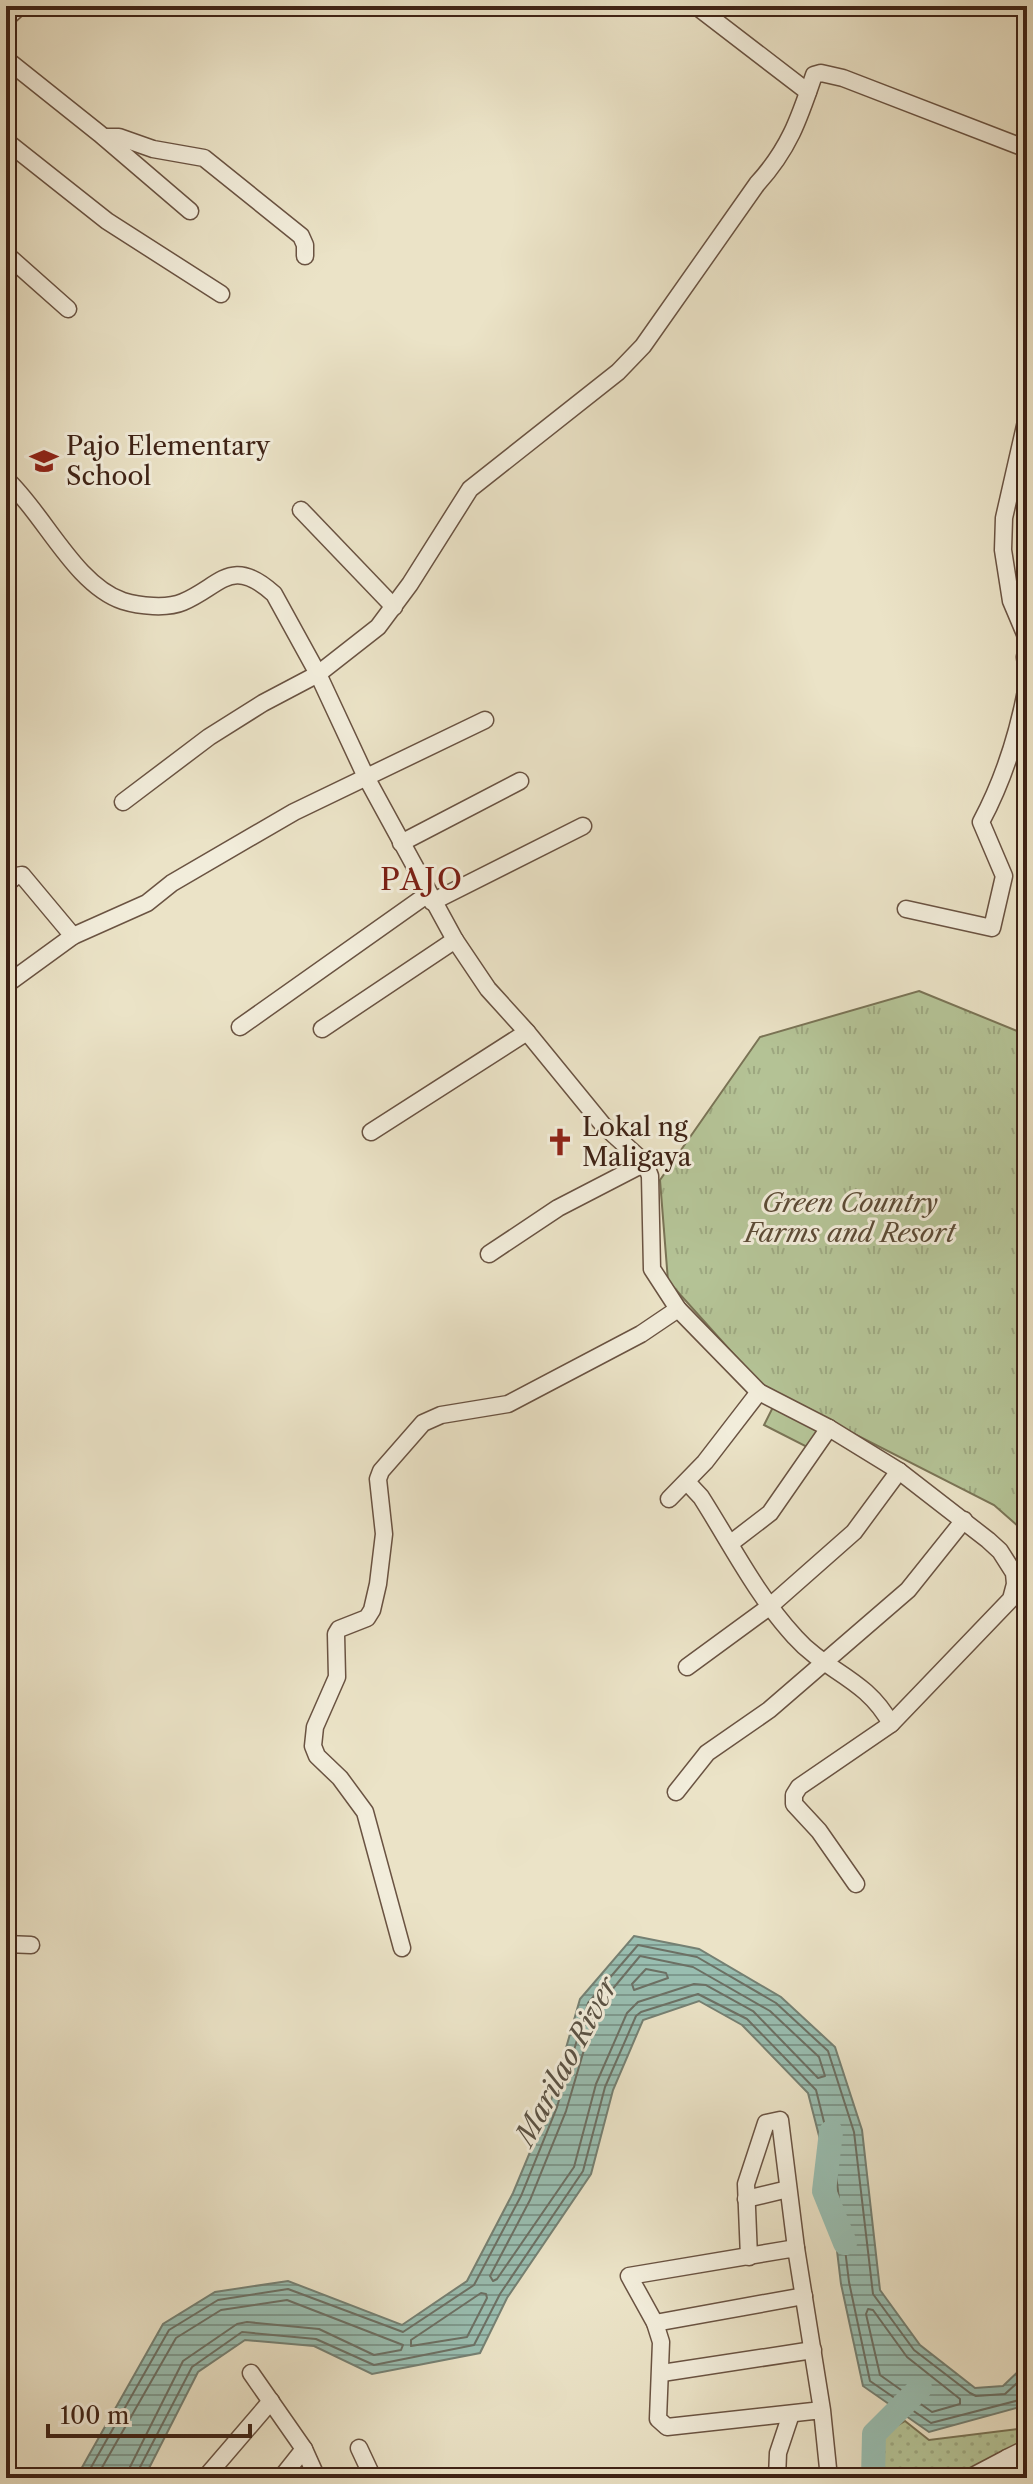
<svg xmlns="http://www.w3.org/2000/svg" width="1033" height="2484" viewBox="0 0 1033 2484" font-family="'Libre Caslon Text',serif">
  <defs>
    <pattern id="grass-dots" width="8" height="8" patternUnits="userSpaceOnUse" patternTransform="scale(2)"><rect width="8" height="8" fill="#b5c497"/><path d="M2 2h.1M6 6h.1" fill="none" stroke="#9da881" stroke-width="1.8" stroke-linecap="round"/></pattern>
    <pattern id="park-tufts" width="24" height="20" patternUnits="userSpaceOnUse" patternTransform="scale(2)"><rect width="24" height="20" fill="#b5c497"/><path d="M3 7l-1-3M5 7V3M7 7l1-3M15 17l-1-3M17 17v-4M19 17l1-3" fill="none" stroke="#9da881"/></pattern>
    <pattern id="water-rules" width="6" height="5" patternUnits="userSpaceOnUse" patternTransform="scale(2)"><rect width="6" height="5" fill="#99beb1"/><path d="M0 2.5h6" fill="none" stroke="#7e9a8f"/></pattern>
  </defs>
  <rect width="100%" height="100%" fill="#ebe3c7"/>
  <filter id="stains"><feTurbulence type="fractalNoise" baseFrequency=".0025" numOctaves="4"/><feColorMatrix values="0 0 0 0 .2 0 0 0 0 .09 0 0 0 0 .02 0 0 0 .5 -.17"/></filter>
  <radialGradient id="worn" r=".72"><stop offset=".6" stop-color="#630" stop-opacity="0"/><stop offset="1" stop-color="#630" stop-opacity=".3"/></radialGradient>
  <path fill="url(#grass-dots)" stroke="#7a7456" stroke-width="2" d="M905,2421L929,2440L1027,2428V2478H878V2437Z"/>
  <path fill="url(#park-tufts)" stroke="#7a7456" stroke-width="2" d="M919,991L1027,1035V1534L994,1505L764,1388L668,1281L660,1180L760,1037Z"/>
  <path fill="#b5c497" stroke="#7a7456" stroke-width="2" d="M776,1401L824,1426L811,1449L764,1425Z"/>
  <path fill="url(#water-rules)" stroke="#758073" stroke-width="2" d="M634,1936L699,1949L781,1997L835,2047L862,2130L880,2290L920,2345L975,2388L1003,2386L1027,2363V2405L929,2432L863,2386L841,2284L827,2167L808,2093L742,2025L699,2001L643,2020L613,2090L591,2174L507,2298L480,2353L372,2374L314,2346L245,2340L198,2372L144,2478H76L163,2324L215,2292L288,2281L402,2325L467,2281L513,2193L550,2104L580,1999Z"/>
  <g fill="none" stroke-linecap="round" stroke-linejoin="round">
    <g stroke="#6c7064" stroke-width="2">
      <path d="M640,1956L693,1967L770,2011L819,2057L825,2076L818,2078L753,2011L706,1985L694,1984L638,2002L627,2013L596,2084L574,2167L497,2279L493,2281L490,2276L530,2200L566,2111L596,2009Z"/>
      <path d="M646,1969L666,1973L668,1978L634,1990L632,1984Z"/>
      <path d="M481,2293L486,2294L487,2298L467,2337L411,2346V2340Z"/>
      <path d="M868,2309L873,2310L907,2357L960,2399V2404L932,2412L880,2375L866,2314Z"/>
      <path d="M85,2478L169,2330L218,2300L288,2289L403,2332L474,2285L521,2196L557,2107L588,2003L638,1945L697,1957L776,2003L828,2051L854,2132L873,2294L914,2350L970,2393L976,2396L1005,2394L1027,2374"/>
      <path d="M96,2478L176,2338L221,2310L287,2300L403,2345L401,2350L374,2355L319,2329L247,2322L237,2324L183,2361L130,2467L128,2478"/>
      <path d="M138,2478V2471L192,2367L242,2332L316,2339L374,2365L474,2345L500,2294L583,2171L605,2087L636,2016L641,2012L698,1994L747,2019L816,2090L835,2166L849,2282L870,2381L931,2423L1027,2398"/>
    </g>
    <g stroke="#99beb1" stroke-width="24">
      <path d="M831,2132L824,2191L845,2243"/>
      <path d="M873,2478L874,2434L920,2388"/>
    </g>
    <defs>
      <g id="minor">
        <path d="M696,6L808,92"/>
        <path d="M6,19L20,6"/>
        <path d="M6,59L100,134L190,211"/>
        <path d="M104,137H119L153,149L204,158L301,236L305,245V256"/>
        <path d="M6,141L107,221L221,294"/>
        <path d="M6,254L68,309"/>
        <path d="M1027,417L1004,518L1003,550L1011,601L1025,634L1027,646"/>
        <path d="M6,479C44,514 75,585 123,601C139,606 167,609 183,602C221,586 231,555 274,594L318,674L366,777L455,940L488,989L527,1032L603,1125L645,1163L650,1176L652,1269L678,1309L759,1392L829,1428L899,1471L988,1540L1000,1551L1014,1573L1015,1584L1011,1599L891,1724"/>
        <path d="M301,510L394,607"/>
        <path d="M1027,646L1025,657L1027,673"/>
        <path d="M123,802L209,737L263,703L318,674L378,627L410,584L470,489L618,372L643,346L757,184C789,149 799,119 814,75L821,73L843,78L1027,149"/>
        <path d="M401,843L520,781"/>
        <path d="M6,884L16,876L22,875L73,936"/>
        <path d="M432,902L583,826"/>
        <path d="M906,909L992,928L1004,876L981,822C1004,779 1018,734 1027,686"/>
        <path d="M7,984L73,936L147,903L172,883L294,812L485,720"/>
        <path d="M240,1027L428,894"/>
        <path d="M322,1029L455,940"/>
        <path d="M371,1132L527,1032"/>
        <path d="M489,1254L558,1208L645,1163"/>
        <path d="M687,1482L701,1497C731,1544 757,1596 795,1637C826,1672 866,1678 891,1724L799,1787L794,1795V1804L819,1831L856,1884"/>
        <path d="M669,1499L705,1462L759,1392"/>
        <path d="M731,1543L770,1513L829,1428"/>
        <path d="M687,1667L769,1607L854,1532L899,1471"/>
        <path d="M676,1792L707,1753L769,1710L908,1590L964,1520"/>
        <path d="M6,1944L31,1945"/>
        <path d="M402,1948L365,1812L340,1778L317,1756L313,1746L315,1727L337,1677L336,1634L339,1629L367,1618L372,1610L378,1584L384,1534L378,1479L381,1471L423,1423L441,1415L508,1404L641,1334L678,1309"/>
        <path d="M746,2199L788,2189"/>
        <path d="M749,2257L746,2184L766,2123L780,2120L796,2248"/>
        <path d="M655,2323L804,2296"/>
        <path d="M251,2373L304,2449L317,2478"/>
        <path d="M662,2373L813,2350"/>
        <path d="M822,2410L667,2427L658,2419L661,2342L655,2323L629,2276L796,2248L822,2410L829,2478"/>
        <path d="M359,2448L373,2478"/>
        <path d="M1007,2458L1027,2448"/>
        <path d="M205,2478L271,2401"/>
        <path d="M281,2478L304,2449"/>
        <path d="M777,2478L778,2453L791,2414"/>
        <path d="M969,2478L1007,2458L1018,2478"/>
      </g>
    </defs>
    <use href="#minor" stroke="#6a5342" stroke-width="19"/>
    <use href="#minor" stroke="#f2eddb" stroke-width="16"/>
  </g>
  <defs>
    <symbol id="school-bare" viewBox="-9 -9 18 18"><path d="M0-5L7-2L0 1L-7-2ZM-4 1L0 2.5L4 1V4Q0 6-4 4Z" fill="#8f2418" stroke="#f2eddb" stroke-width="2.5" paint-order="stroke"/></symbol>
    <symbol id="church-bare" viewBox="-9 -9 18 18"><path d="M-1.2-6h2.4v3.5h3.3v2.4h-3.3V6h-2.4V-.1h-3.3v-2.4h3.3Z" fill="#8f2418" stroke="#f2eddb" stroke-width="2.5" paint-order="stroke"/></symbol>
  </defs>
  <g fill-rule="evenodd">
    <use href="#school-bare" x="24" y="441" width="40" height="40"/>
    <use href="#church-bare" x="540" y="1122" width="40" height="40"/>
  </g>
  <g text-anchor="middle" stroke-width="6" stroke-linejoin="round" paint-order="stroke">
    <g font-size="26" fill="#3f2316" stroke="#f2eddb" text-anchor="start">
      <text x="66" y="455">Pajo Elementary<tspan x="66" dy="30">School</tspan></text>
      <text x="582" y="1136">Lokal ng<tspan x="582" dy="30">Maligaya</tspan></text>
    </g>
    <g font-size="26" font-style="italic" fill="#5c4b36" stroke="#f2eddb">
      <text x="850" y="1212">Green Country<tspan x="850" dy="30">Farms and Resort</tspan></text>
    </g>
    <g font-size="28" font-style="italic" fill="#5a5244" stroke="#f2eddb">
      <text transform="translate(566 2061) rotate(-62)" y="10">Marilao River</text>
    </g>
    <g font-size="30" letter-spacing="2" fill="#7a1f14" stroke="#f2eddb">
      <text x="422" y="890">PAJO</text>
    </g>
  </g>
  <rect width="1033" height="2484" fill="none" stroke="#ebe3c7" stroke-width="32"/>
  <rect x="8" y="8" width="1017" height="2468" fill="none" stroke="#3f2316" stroke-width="4"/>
  <rect x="16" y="16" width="1001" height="2452" fill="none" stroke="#3f2316" stroke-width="2"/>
  <path d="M48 2424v12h202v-12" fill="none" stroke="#3f2316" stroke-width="4"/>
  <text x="60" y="2424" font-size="24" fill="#3f2316" stroke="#f2eddb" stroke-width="6" paint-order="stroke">100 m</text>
  <rect width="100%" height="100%" filter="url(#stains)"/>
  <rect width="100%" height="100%" fill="url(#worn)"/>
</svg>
